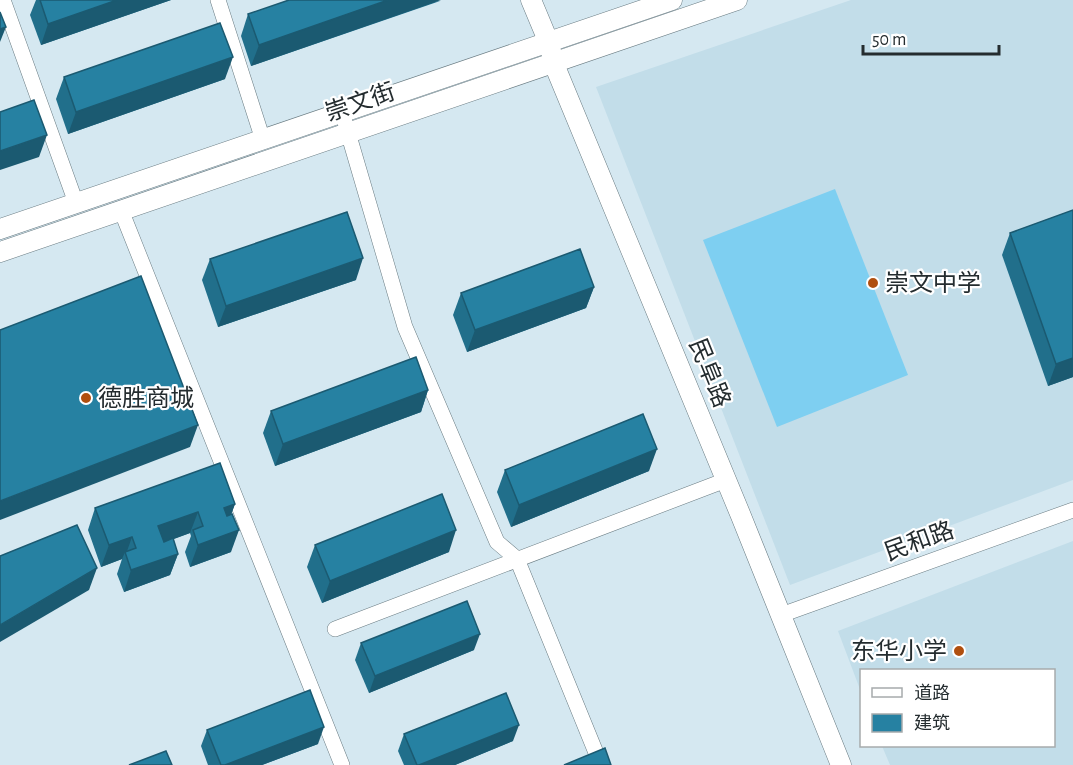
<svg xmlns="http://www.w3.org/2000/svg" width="1073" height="765" viewBox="0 0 1073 765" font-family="'Alegreya Sans','Noto Sans SC',sans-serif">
  <rect width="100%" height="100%" fill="#d5e8f1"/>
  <g fill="#c2dde9">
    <path d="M851,0H1073V480L790,585L596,87Z"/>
    <path d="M1073,541V765H890L882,746H1054V670H862L861,692L838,631Z"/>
  </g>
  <path fill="#7ecff1" d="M835,189L908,375L777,427L703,240Z"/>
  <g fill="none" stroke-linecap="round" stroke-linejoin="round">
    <defs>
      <g id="minor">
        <path d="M3,0L76,203"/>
        <path d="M218,0L263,140"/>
        <path d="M342,112L405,327L497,542L517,559L601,765"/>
        <path d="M121,210L342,765"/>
        <path d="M781,615L1073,510"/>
        <path d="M335,629L726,480"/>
      </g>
      <g id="tertiary">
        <path d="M531,0L549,43L554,64L741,516L841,765"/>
        <path d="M0,229L672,0"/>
        <path d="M0,252L737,0"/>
      </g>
    </defs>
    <use href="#minor" stroke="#6a7c83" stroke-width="16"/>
    <use href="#tertiary" stroke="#6a7c83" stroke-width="21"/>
    <use href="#minor" stroke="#fff" stroke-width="15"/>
    <use href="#tertiary" stroke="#fff" stroke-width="20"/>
  </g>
  <g fill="#216f8b">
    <path d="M36,0H171L41,45L30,15Z"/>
    <path d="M440,1L251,66L241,36L248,14Z"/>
    <path d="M64,77L225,79L68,134L56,99Z"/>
    <path d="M1073,210V377L1048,386L1002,255L1010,233Z"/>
    <path d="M210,259L356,280L218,327L202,280Z"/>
    <path d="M594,287L586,308L467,352L453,315L461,293Z"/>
    <path d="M428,390L421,412L275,466L263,433L271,411Z"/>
    <path d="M505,470L649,471L511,527L497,492Z"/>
    <path d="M235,504L231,514V552L190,567L185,552L191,536L190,533L173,539L178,554L170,575L124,592L117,574L122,559L101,567L88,530L95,508Z"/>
    <path d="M315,545L449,552L322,603L307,567Z"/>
    <path d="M361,643L474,650L369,693L355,660Z"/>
    <path d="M207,730L318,744L262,765H208L201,746Z"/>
    <path d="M404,734L513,741L455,765H404L398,751Z"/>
  </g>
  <g fill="#1b5a71">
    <path d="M117,0H171L41,45L48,24Z"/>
    <path d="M388,0H441L251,66L259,45Z"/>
    <path d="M6,27L0,42V29Z"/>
    <path d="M233,57L225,79L68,134L76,112Z"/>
    <path d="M47,135L39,157L0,170V151Z"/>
    <path d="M363,258L356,280L218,327L226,306Z"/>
    <path d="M594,287L586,308L467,352L475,330Z"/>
    <path d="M1073,358V377L1048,386L1056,364Z"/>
    <path d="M428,390L421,412L275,466L283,444Z"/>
    <path d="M198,425L190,447L0,520V501Z"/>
    <path d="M657,449L649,471L511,527L519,505Z"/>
    <path d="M235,504L227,526L224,508Z"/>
    <path d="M198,512L190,533L150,548L158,526Z"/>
    <path d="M239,530L231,552L190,567L198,545Z"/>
    <path d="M456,530L449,552L322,603L330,581Z"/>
    <path d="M132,537L126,554L125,552L122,559L101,567L109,545Z"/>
    <path d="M178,554L170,575L124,592L131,570Z"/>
    <path d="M97,568L89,590L0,642V625Z"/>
    <path d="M480,634L474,650L369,693L375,676Z"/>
    <path d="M519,725L513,741L455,765H419Z"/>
    <path d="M324,727L318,744L262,765H225Z"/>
  </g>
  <g fill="#2681a2" stroke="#1b5a71" stroke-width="1.5">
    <path d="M40,0H117L48,24Z"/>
    <path d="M289,0H388L259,45L248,14Z"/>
    <path d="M0,12L6,27L0,29Z"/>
    <path d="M220,23L233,57L76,112L64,77Z"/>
    <path d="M34,100L47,135L0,151V112Z"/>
    <path d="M1073,210V358L1056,364L1010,233Z"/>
    <path d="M347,212L363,258L226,306L210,259Z"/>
    <path d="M580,249L594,287L475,330L461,293Z"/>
    <path d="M141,276L198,425L0,501V330Z"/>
    <path d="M416,357L428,390L283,444L271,411Z"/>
    <path d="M643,414L657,449L519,505L505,470Z"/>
    <path d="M220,463L235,504L224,508L227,516L232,514L239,530L198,545L193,530L203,526L198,512L158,526L164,542L173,538L178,554L131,570L125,552L136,548L132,537L109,545L95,508Z"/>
    <path d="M442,494L456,530L330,581L315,545Z"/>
    <path d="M77,525L97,568L0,625V556Z"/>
    <path d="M467,601L480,634L375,676L361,643Z"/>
    <path d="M310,690L324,727L225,765H221L207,730Z"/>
    <path d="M506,693L519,725L419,765H417L404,734Z"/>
    <path d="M605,748L611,765H564Z"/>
    <path d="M166,751L172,765H129Z"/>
  </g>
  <g fill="#b04f0f" stroke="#fff" stroke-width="2">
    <circle cx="873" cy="283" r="6"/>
    <circle cx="86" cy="398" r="6"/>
    <circle cx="959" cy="651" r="6"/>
  </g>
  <g text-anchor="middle" stroke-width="4.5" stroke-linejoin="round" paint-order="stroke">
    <g font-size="24" fill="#242c2f" stroke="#fff">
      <text transform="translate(360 102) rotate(-19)" y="8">崇文街</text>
      <text transform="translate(710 373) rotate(68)" y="8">民阜路</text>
      <text transform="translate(919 541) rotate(-20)" y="8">民和路</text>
    </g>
    <g font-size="24" fill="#242c2f" stroke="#fff" text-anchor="start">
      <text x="885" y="291">崇文中学</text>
      <text x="98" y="406">德胜商城</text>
      <text x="947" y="659" text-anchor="end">东华小学</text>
    </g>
  </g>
  <rect x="860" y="669" width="195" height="78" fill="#ffffff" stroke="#a7abac" stroke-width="1.5"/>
  <rect x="872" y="688" width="30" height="9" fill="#ffffff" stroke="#a7abac" stroke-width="1.5"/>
  <text x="914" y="699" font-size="18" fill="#242c2f">道路</text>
  <rect x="872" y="714" width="30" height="18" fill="#2681a2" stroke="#a7abac" stroke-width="1.5"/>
  <text x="914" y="729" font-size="18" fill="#242c2f">建筑</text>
  <path d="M863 45v9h136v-9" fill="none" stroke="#242c2f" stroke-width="3"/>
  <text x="872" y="45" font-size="18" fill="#242c2f" stroke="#ffffff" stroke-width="4.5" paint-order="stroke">50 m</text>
</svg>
